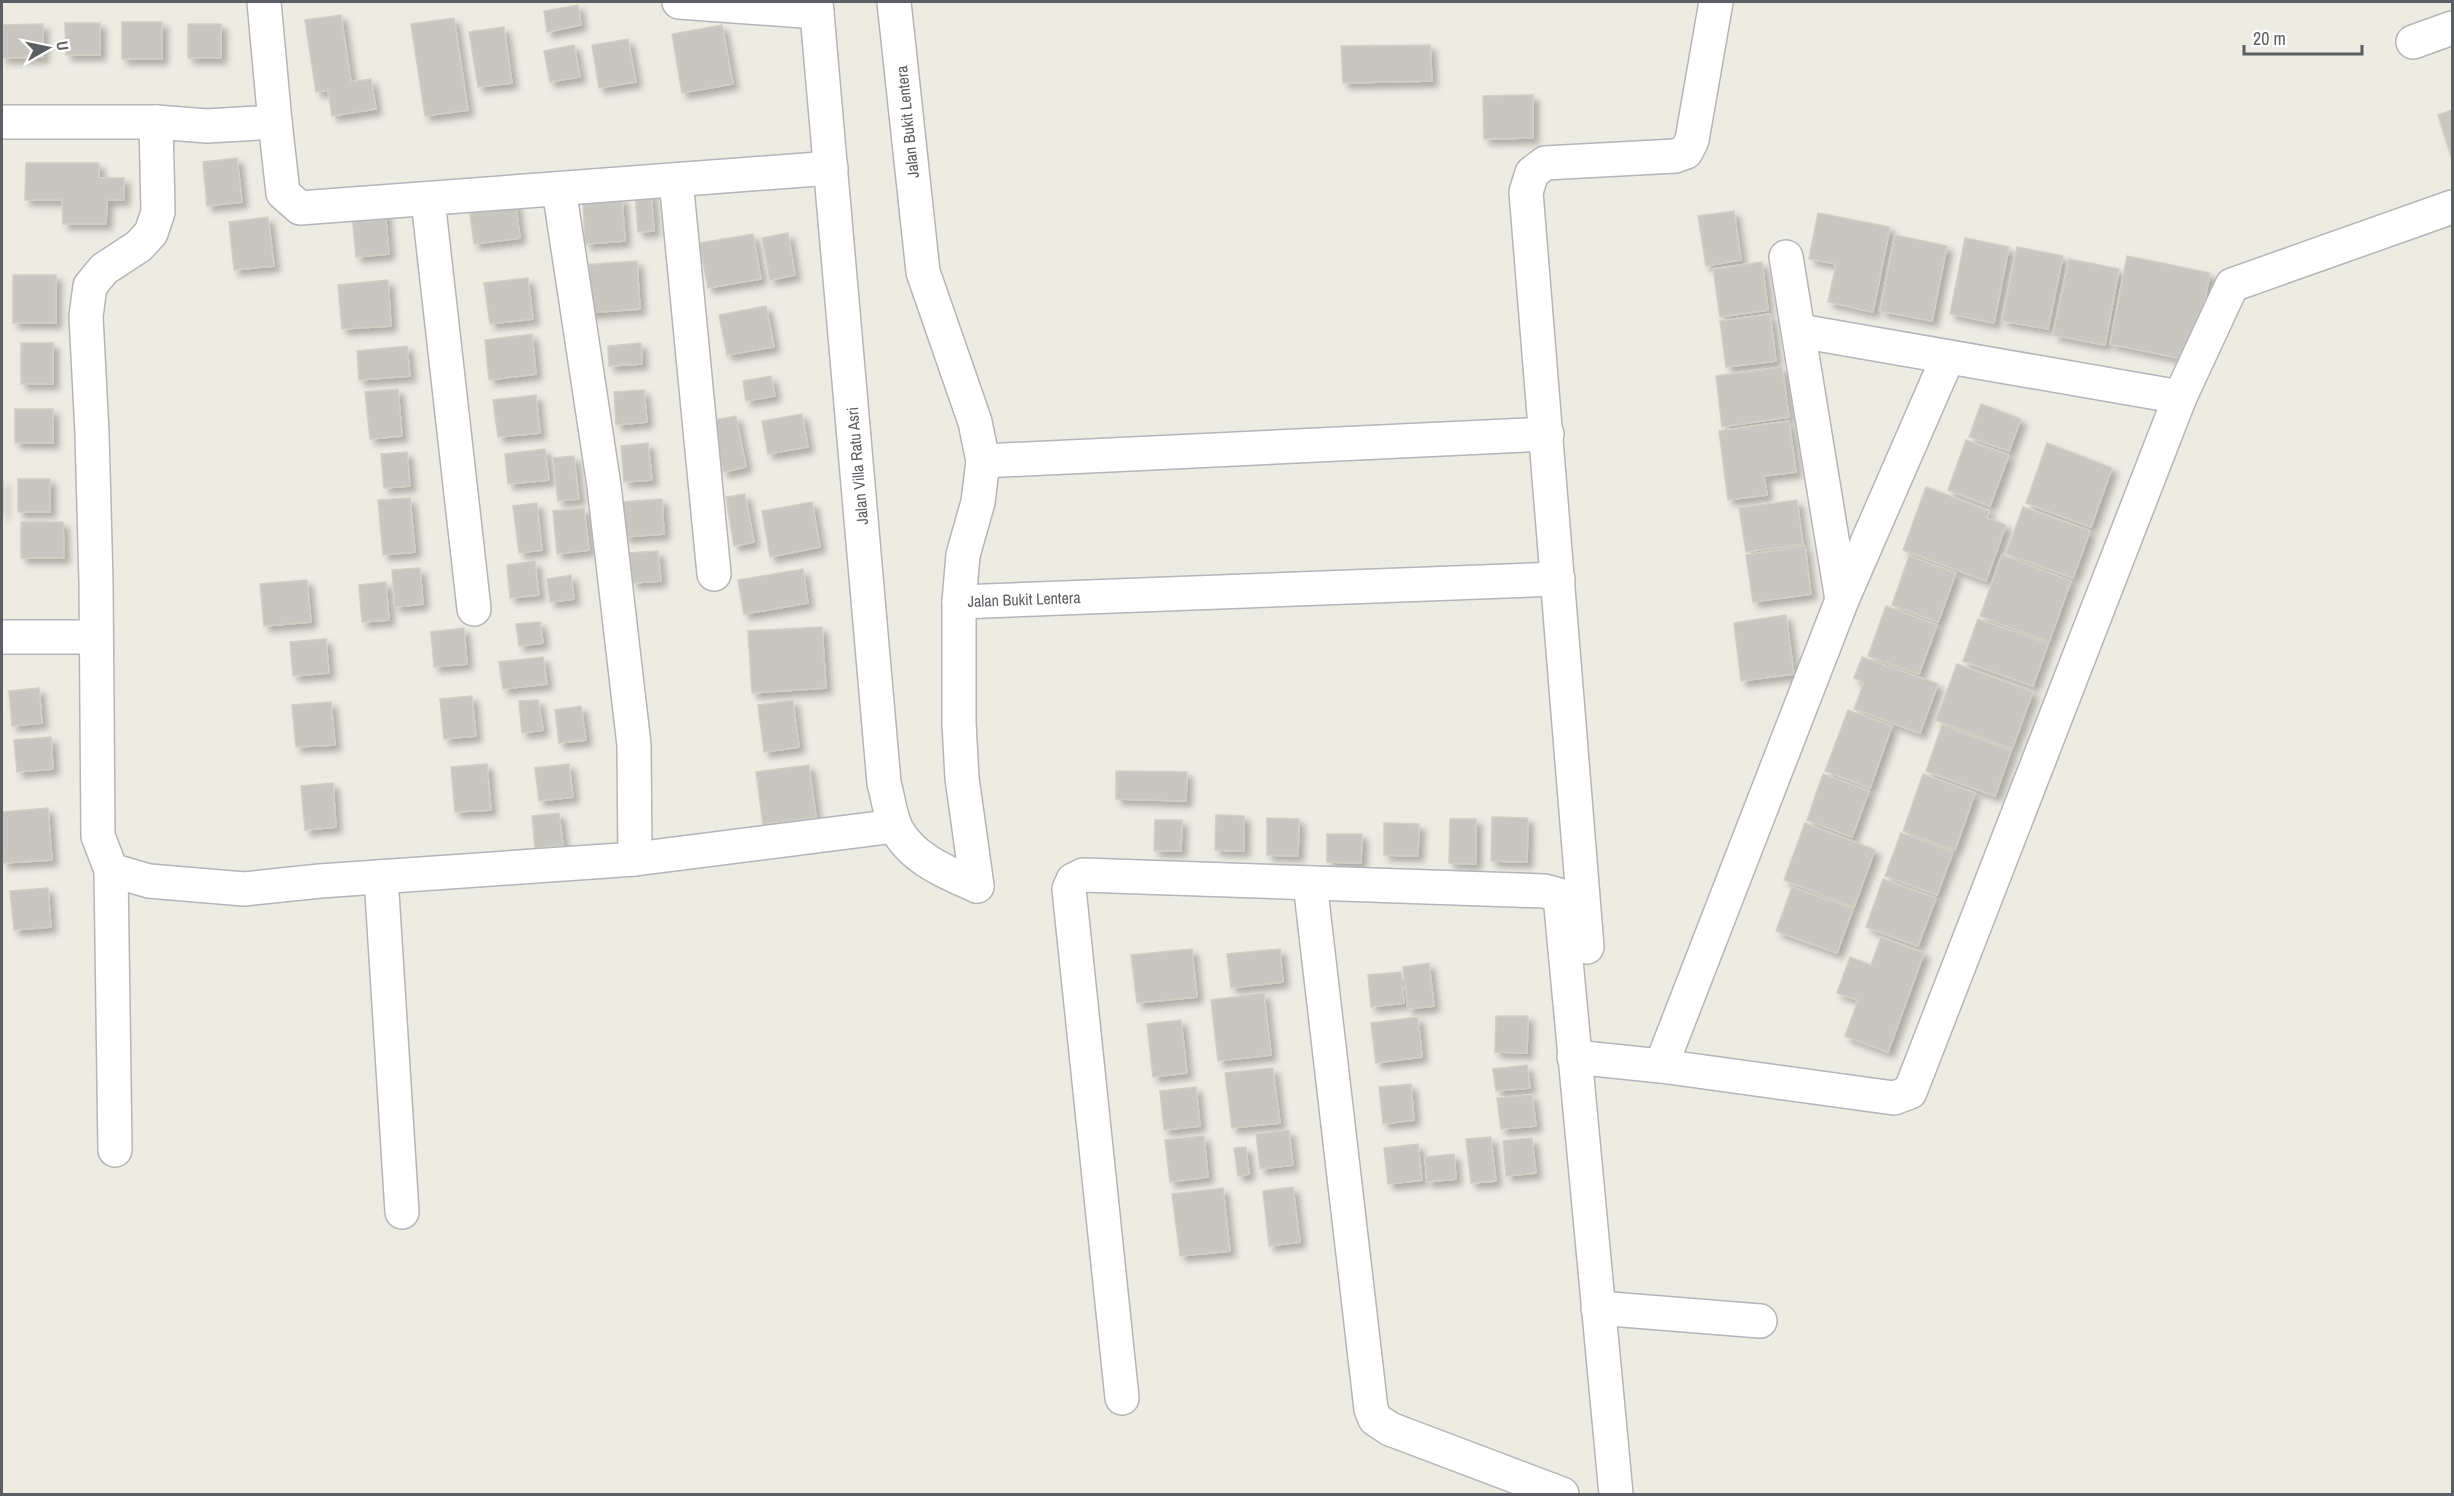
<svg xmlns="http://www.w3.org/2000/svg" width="2454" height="1496" viewBox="0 0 2454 1496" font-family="'Archivo Narrow',sans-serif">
  <defs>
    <filter id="shadow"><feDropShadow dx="5.5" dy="5.5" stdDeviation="3" flood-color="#0004"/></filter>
  </defs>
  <rect width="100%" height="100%" fill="#edece3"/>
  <g fill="#c8c6c0" stroke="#d1cfc2" stroke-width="1.5" filter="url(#shadow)">
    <path d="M578,5L581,25L547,32L544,11Z"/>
    <path d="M341,15L351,82L371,79L376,109L332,116L328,90L316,92L305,20Z"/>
    <path d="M454,18L468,110L425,116L411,24Z"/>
    <rect x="122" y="22" width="40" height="37"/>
    <path d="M65,23H100V55H66Z"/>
    <path d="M43,24V57L2,58V25Z"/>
    <rect x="188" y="24" width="33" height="34"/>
    <path d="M722,25L733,84L682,93L672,34Z"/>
    <path d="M504,27L512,83L478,87L469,32Z"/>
    <path d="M628,39L636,82L599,88L592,45Z"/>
    <path d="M574,45L580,77L550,82L544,51Z"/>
    <path d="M1430,45L1432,81L1343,83L1341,46Z"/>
    <path d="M1533,95V138L1484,139L1483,96Z"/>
    <path d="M2452,110V159L2438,115Z"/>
    <path d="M237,158L242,202L207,206L203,162Z"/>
    <path d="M26,163H99V178H124V200H107L106,224H63L62,200H25Z"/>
    <path d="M651,192L654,231L638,232L635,193Z"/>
    <path d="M622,198L625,241L585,244L583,200Z"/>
    <path d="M515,200L520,238L474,244L469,206Z"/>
    <path d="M385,210L389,254L356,257L352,213Z"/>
    <path d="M1734,211L1741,260L1706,266L1698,216Z"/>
    <path d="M1818,213L1890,227L1873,312L1828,302L1836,264L1809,259Z"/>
    <path d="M268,217L274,266L234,270L229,222Z"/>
    <path d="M788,233L795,275L770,280L762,238Z"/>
    <path d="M753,234L761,279L708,288L699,243Z"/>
    <path d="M1895,235L1947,246L1932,321L1880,311Z"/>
    <path d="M1965,238L2009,247L1994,323L1950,314Z"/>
    <path d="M2017,247L2063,256L2048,329L2002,321Z"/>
    <path d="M2127,256L2210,273L2193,361L2110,344Z"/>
    <path d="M2069,259L2119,269L2105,345L2053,335Z"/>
    <path d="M637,261L640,309L586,313L582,265Z"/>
    <path d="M1762,262L1768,310L1720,317L1713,269Z"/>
    <rect x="13" y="275" width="43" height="48"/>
    <path d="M528,278L533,319L490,324L484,283Z"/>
    <path d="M388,280L391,326L342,329L338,285Z"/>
    <path d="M766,306L774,347L727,355L719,315Z"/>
    <path d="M1770,314L1776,361L1726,367L1720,321Z"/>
    <path d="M532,334L536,374L489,380L485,340Z"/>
    <rect x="21" y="343" width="32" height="41"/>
    <path d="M641,343L642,364L609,366L608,346Z"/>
    <path d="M407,346L410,376L359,380L357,351Z"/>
    <path d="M1782,367L1789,417L1722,427L1716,376Z"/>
    <path d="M771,376L775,396L746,401L743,381Z"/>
    <path d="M398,389L402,436L370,439L365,392Z"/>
    <path d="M644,390L647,422L616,425L614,392Z"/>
    <path d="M536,395L540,433L498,437L493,400Z"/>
    <path d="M1981,404L2021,419L2009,451L1969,437Z"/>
    <rect x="15" y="409" width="38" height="34"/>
    <path d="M802,414L808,447L768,454L762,421Z"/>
    <path d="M736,416L746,467L723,472L714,420Z"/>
    <path d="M1789,421L1796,472L1764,476L1767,495L1728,500L1719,431Z"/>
    <path d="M1966,440L2009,455L1990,506L1948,490Z"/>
    <path d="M648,443L652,480L624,482L621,446Z"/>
    <path d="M2047,443L2112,468L2091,527L2026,503Z"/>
    <path d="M545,449L549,480L508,484L505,454Z"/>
    <path d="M407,452L410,486L384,488L381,454Z"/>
    <path d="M574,456L579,499L558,501L553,458Z"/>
    <rect x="18" y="479" width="32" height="33"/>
    <rect x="2" y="480" width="1" height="34"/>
    <path d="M1926,487L1989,511L1987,518L2006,525L1986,581L1903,550Z"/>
    <path d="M745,494L754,542L734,546L726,497Z"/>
    <path d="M410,498L415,552L383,555L378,500Z"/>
    <path d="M662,499L664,534L624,537L621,502Z"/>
    <path d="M1797,500L1803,544L1746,552L1739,508Z"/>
    <path d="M812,502L820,547L770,557L762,511Z"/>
    <path d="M537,503L542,550L519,553L513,506Z"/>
    <path d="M2023,507L2090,531L2073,578L2006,554Z"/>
    <path d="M584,508L589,550L557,554L553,511Z"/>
    <path d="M21,522H63L64,558H21Z"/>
    <path d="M1805,546L1811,594L1753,602L1746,555Z"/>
    <path d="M658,551L661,581L632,583L629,553Z"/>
    <path d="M2002,555L2071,581L2049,642L1980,616Z"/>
    <path d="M1909,556L1956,573L1938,622L1892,605Z"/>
    <path d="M535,561L539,595L510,598L507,565Z"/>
    <path d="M420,568L423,604L395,607L392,570Z"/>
    <path d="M803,569L808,603L744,614L738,580Z"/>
    <path d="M571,575L574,599L550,602L547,579Z"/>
    <path d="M307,580L311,622L264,626L260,584Z"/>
    <path d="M386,582L389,620L362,622L359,585Z"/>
    <path d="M1886,606L1937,625L1919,674L1868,656Z"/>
    <path d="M1786,615L1794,674L1741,681L1734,623Z"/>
    <path d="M1978,619L2048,644L2033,686L1963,661Z"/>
    <path d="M540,622L543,643L519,646L516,624Z"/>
    <path d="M822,627L826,688L752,693L748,631Z"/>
    <path d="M464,628L467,664L434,667L431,632Z"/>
    <path d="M326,639L329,673L293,676L290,642Z"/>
    <path d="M543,657L547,684L503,689L499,662Z"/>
    <path d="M1862,657L1938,684L1920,733L1854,709L1864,682L1854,678Z"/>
    <path d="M1957,664L2033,692L2012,749L1936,720Z"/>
    <path d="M39,688L42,723L12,726L9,691Z"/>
    <path d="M472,696L476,736L444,739L440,699Z"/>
    <path d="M538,700L543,730L522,733L519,701Z"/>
    <path d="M793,700L799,747L764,752L758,705Z"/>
    <path d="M331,702L335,745L296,747L292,705Z"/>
    <path d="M581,706L586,740L559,743L555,710Z"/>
    <path d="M1848,710L1892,726L1870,788L1825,771Z"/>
    <path d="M1942,725L2011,751L1995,796L1926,771Z"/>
    <path d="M51,737L53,769L17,772L14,740Z"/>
    <path d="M487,764L491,810L455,812L451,767Z"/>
    <path d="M569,764L573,797L539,801L535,768Z"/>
    <path d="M809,765L816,817L763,824L756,772Z"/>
    <path d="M1116,771L1187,772L1186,801L1116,799Z"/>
    <path d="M1823,774L1869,791L1852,837L1807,820Z"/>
    <path d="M1923,774L1975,793L1955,850L1903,831Z"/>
    <path d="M333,783L336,827L305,830L301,786Z"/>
    <path d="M48,808L52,860L3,863L2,812Z"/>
    <path d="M559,813L563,845L535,848L532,816Z"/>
    <path d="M1216,815L1244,816V851L1215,850Z"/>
    <path d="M1492,817L1528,818L1527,862L1491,861Z"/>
    <path d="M1267,818L1299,819L1298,856L1267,855Z"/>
    <path d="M1450,819H1476V864L1449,863Z"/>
    <path d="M1155,820H1182L1181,851H1154Z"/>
    <path d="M1384,823L1419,824L1418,856L1384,855Z"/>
    <path d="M1805,823L1875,850L1854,907L1784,880Z"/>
    <path d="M1901,833L1953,852L1937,895L1885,876Z"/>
    <path d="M1327,834H1362L1361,863L1327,862Z"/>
    <path d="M1883,879L1936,898L1918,946L1866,927Z"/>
    <path d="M1792,887L1853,909L1837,953L1776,931Z"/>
    <path d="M48,888L51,927L14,930L10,891Z"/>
    <path d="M1881,937L1924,953L1888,1052L1845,1036L1858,1000L1837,993L1850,957L1871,965Z"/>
    <path d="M1192,949L1197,997L1137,1003L1131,955Z"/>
    <path d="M1280,949L1283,982L1231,988L1227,954Z"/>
    <path d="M1429,963L1434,1006L1408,1009L1403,967Z"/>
    <path d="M1401,972L1404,1003L1371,1007L1368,975Z"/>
    <path d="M1264,993L1271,1055L1218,1061L1211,1000Z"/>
    <path d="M1496,1016H1528L1527,1053L1495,1052Z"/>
    <path d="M1418,1017L1422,1057L1376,1063L1371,1023Z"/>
    <path d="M1181,1020L1187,1073L1153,1077L1147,1024Z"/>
    <path d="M1527,1065L1530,1088L1496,1091L1493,1069Z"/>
    <path d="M1273,1068L1280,1123L1232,1128L1225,1073Z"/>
    <path d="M1411,1084L1414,1120L1383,1124L1379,1087Z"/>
    <path d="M1196,1087L1200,1126L1164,1130L1160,1091Z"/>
    <path d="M1532,1095L1536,1126L1501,1129L1497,1098Z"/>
    <path d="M1289,1130L1293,1165L1260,1169L1256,1134Z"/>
    <path d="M1204,1136L1208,1177L1170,1182L1165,1140Z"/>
    <path d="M1491,1137L1496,1181L1471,1183L1466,1139Z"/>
    <path d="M1532,1138L1536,1173L1506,1176L1503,1141Z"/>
    <path d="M1418,1144L1422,1180L1388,1184L1384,1148Z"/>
    <path d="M1246,1147L1249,1174L1238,1176L1234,1148Z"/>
    <path d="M1454,1154L1456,1179L1427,1182L1425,1157Z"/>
    <path d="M1293,1187L1300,1242L1269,1246L1263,1191Z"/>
    <path d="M1223,1188L1230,1251L1180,1256L1172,1194Z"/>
  </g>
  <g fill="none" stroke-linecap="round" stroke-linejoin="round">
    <defs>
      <g id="minor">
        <path d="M264,2L275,122L207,126L156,122L158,212L151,233L139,246L104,269L90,286L86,316L92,433L96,582L98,836L111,870L149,881L244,889L320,881L635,859L634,745L604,486L559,189"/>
        <path d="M679,2L817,12"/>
        <path d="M816,2L884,783C888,797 890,815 896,828C912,859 946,872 977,886"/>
        <path d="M894,2L923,272L975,422L983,461L978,502L963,555L959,602V723L962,778L977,886"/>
        <path d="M2413,42L2452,28"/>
        <path d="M2,122H156"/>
        <path d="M275,122L283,193L300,208L831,168"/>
        <path d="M676,180L714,574"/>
        <path d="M428,200L474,609"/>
        <path d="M1786,257L1842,600"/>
        <path d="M1800,331L2180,397"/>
        <path d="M983,461L1547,434"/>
        <path d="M959,602L1558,579"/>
        <path d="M2,637H96"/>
        <path d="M635,859L895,826"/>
        <path d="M111,870L115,1150"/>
        <path d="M381,877L402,1212"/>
        <path d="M1310,883L1371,1409L1375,1419L1390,1429L1562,1494"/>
        <path d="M1587,947L1526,192L1532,173L1545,163L1675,156L1686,152L1692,140L1716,2"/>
        <path d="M1574,1057L1661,1066L1894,1098L1910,1092L2180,397L2232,285L2452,207"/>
        <path d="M1661,1066L1842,600L1948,357"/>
        <path d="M1598,1308L1760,1321"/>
        <path d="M1122,1398L1069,889L1073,880L1083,875L1544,891L1559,895L1561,907L1616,1494"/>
      </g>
    </defs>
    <use href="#minor" stroke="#b4b5ba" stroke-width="36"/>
    <use href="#minor" stroke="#fff" stroke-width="33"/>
  </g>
  <g text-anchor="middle" stroke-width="4.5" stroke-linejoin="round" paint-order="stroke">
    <g font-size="16" fill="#5b5e63" stroke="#fff">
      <text transform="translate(907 122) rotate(-96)" y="6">Jalan Bukit Lentera</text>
      <text transform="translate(857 466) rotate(-95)" y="6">Jalan Villa Ratu Asri</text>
      <text transform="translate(1024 599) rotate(-2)" y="6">Jalan Bukit Lentera</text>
    </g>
  </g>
  <rect width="2454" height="1496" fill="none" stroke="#5b5e63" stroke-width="6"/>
  <g transform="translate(48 48) rotate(81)" stroke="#ffffff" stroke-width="4.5" paint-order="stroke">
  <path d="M0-4.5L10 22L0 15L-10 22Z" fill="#5b5e63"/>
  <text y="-9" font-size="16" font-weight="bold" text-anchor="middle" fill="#5b5e63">U</text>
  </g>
  <path d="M2244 45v9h118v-9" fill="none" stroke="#5b5e63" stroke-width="3"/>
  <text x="2253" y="45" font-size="18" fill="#5b5e63" stroke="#ffffff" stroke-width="4.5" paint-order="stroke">20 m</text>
</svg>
